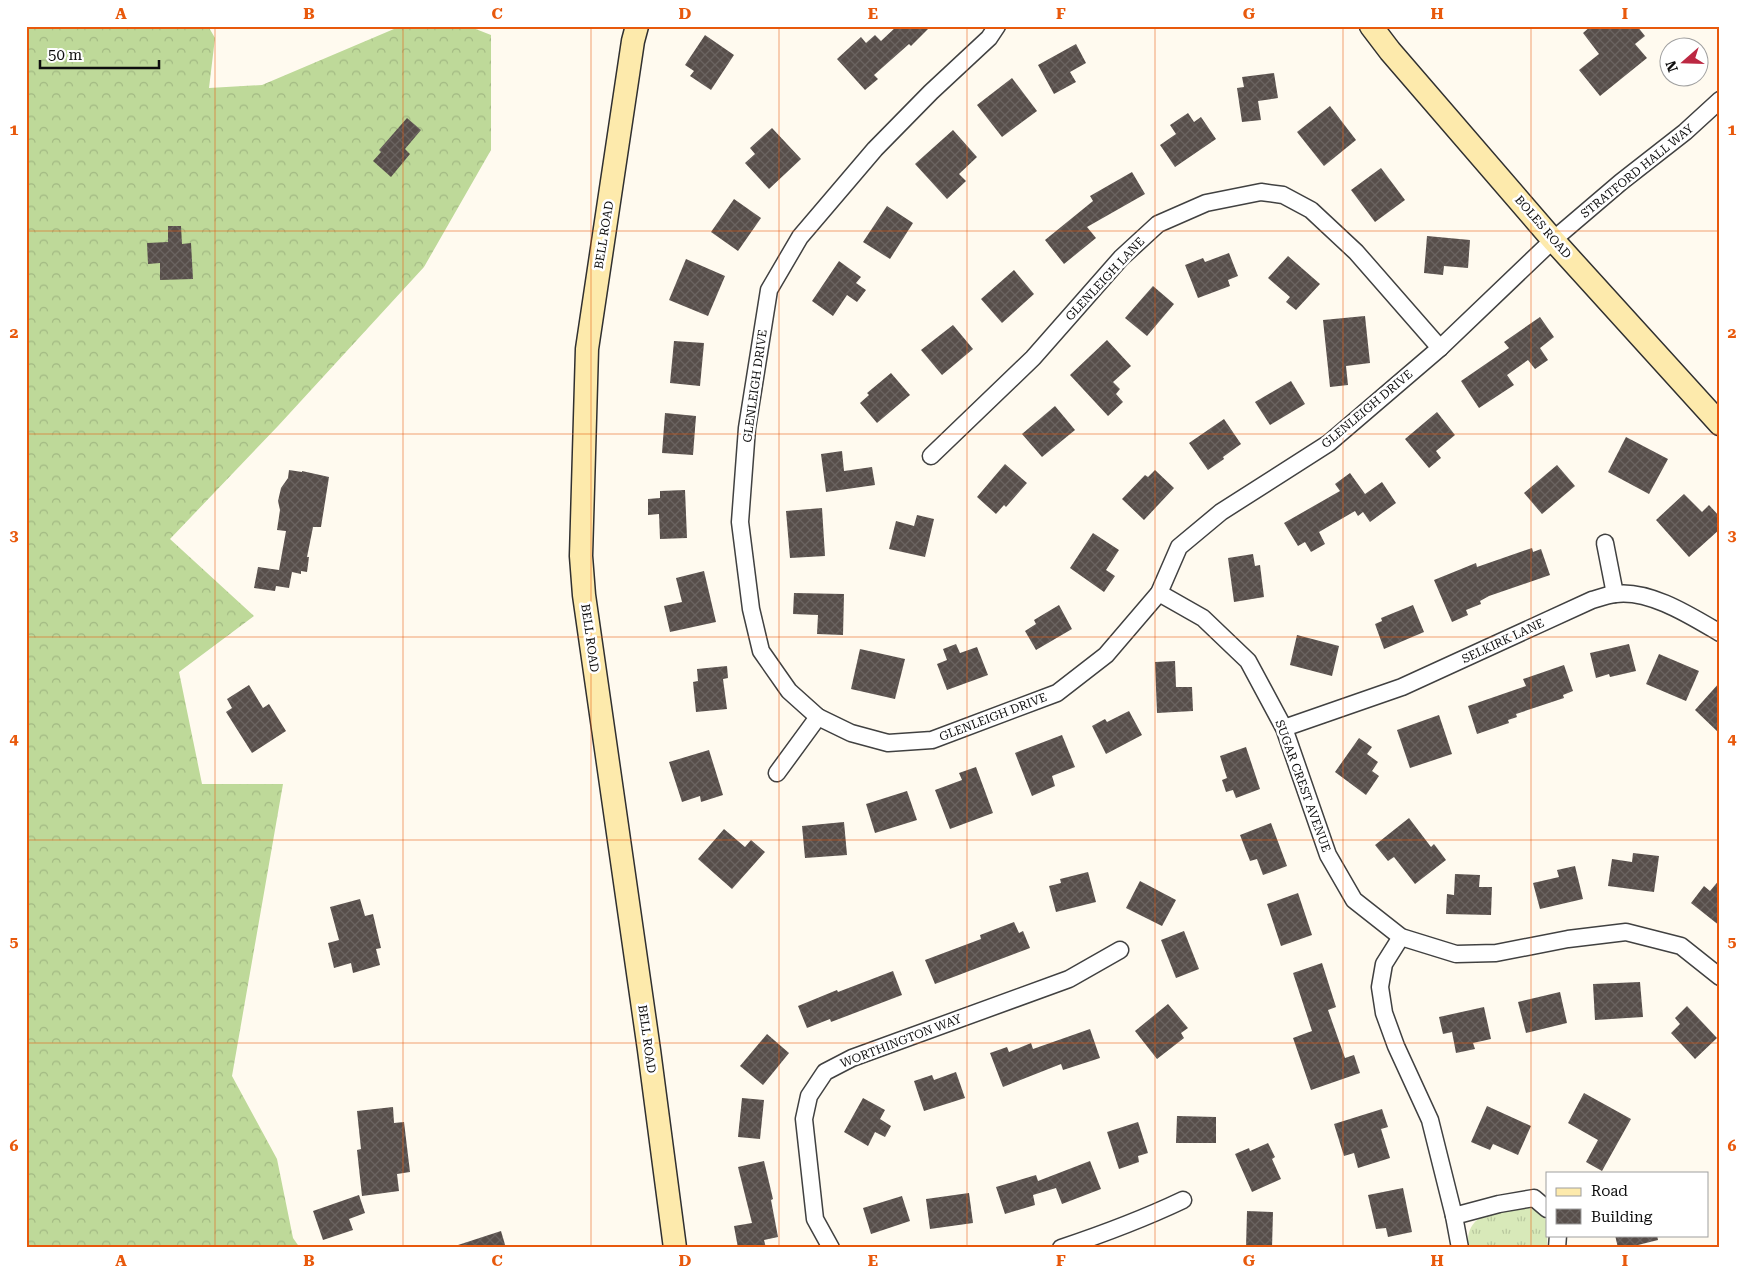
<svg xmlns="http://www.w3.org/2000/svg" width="1746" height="1274" viewBox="0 0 1746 1274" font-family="'Roboto Serif',serif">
  <defs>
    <pattern id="grass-tufts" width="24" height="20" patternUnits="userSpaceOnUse" patternTransform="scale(1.25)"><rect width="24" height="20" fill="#d8e9b9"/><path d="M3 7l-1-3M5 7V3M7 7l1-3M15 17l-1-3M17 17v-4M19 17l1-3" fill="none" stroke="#b8c79e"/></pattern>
    <pattern id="forest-crowns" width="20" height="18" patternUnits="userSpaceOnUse" patternTransform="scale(1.25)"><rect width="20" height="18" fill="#bed999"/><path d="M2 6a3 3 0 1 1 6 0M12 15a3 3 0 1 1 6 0" fill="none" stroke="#a2b983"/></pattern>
    <pattern id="building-cross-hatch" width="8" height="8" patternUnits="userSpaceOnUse" patternTransform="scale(1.25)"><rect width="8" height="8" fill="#574e4a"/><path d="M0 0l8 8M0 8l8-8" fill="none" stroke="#6a6360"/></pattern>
  </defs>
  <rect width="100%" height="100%" fill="#fffaef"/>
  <path fill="url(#grass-tufts)" d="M1525,1207C1552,1213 1547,1224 1547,1248H1469C1466,1235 1470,1224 1481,1217Z"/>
  <path fill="url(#forest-crowns)" d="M26,26H208L215,38L209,88L262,85L401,26H468L491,35V150L424,267L278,426L170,539L254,616L179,672L202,784H283L232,1076L277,1159L293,1238L300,1248H26Z"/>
  <g fill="url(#building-cross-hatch)">
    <path d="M897,26H931L911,46L909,44L874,75L878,79L865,90L837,59L861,37L866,43L875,35L881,41Z"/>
    <path d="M1591,26H1637L1645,36L1635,44L1647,58L1600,96L1579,70L1599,54L1583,33Z"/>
    <path d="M705,35L734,55L711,90L690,76L694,71L685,65Z"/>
    <path d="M1076,44L1086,63L1070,72L1076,82L1054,94L1038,65Z"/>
    <path d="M1274,73L1278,98L1258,101L1261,120L1242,122L1237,88L1244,87L1242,77Z"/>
    <path d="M1012,78L1037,111L1002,137L977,105Z"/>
    <path d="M1330,106L1356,140L1324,166L1297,132Z"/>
    <path d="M1188,113L1194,122L1201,117L1216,139L1175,167L1160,145L1176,134L1170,125Z"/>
    <path d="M407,118L421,130L405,149L410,154L391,177L373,161L381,152L379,150Z"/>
    <path d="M772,128L801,159L769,189L745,163L755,154L750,148Z"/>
    <path d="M953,130L977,157L959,174L966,181L947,199L915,164Z"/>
    <path d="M1381,168L1405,200L1375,222L1351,190Z"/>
    <path d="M1132,172L1145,194L1087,227L1096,238L1064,264L1045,240L1093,201L1090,196Z"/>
    <path d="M734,199L761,218L738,251L711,232Z"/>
    <path d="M887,206L913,223L890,259L863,242Z"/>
    <path d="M168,226H181L182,244L191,243L193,279L160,280V263L148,264L147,243L168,242Z"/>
    <path d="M1427,236L1470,240L1468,268L1444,266L1443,275L1424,273Z"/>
    <path d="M1229,253L1238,276L1228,280L1230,286L1198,298L1185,265L1203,258L1205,262Z"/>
    <path d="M1288,256L1320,284L1296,310L1286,302L1290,297L1268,278Z"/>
    <path d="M686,259L725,276L708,316L669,300Z"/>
    <path d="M839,261L861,277L856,283L866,290L857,302L847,295L833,316L812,301Z"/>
    <path d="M1014,270L1034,294L1002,323L981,299Z"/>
    <path d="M1153,286L1174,304L1147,336L1125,318Z"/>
    <path d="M1365,316L1370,363L1346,366L1348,385L1330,387L1323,320Z"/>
    <path d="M1540,317L1554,337L1540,348L1548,360L1535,369L1528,360L1507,375L1514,385L1479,408L1461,381L1509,348L1504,342Z"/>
    <path d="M953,325L973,349L942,375L921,350Z"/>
    <path d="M1107,340L1131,366L1113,382L1120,389L1116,394L1123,402L1108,416L1070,375Z"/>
    <path d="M674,341L704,343L700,386L670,383Z"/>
    <path d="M891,373L910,395L877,423L860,403L869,395L867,393Z"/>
    <path d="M1291,381L1305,404L1270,425L1255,402Z"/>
    <path d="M1055,406L1075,430L1042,457L1022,434Z"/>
    <path d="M1437,412L1455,435L1436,451L1441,458L1429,468L1405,439Z"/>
    <path d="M665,413L696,416L693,455L662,453Z"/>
    <path d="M1224,419L1241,444L1223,457L1224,459L1208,470L1189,443Z"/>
    <path d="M1626,437L1668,459L1649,494L1608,472Z"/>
    <path d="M842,451L844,471L872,467L875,485L826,492L821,454Z"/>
    <path d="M1005,464L1027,483L1006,507L1004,505L996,514L977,497Z"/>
    <path d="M1557,465L1575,486L1542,514L1524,493Z"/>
    <path d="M289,470L302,472V471L329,477L321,527H313L307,557H309L307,572L301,571V574L292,572L289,588L276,586L275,591L254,588L258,567L279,570L286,531L277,530L280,510L278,501L281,488L288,478Z"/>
    <path d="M1155,470L1174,488L1144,520L1122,499L1145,475L1148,477Z"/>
    <path d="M1350,473L1365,494L1382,482L1396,503L1370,522L1363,512L1358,516L1355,511L1319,532L1325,544L1311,552L1305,542L1298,546L1284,523L1340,491L1335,484Z"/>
    <path d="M685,490L687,538L660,539L659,514L648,515V499L660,498V491Z"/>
    <path d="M1684,494L1702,512L1709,505L1720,517V529L1689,557L1656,520Z"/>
    <path d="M822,508L825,556L790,558L786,511Z"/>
    <path d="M917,515L934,519L925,557L889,549L896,521L914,526Z"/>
    <path d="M1093,533L1119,550L1106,570L1115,576L1104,592L1070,568Z"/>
    <path d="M1532,548L1533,552L1541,549L1550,575L1489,596L1480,601L1481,604L1466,610L1468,615L1452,622L1434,580L1476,563L1477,567Z"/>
    <path d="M1253,554L1255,566L1260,565L1264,597L1234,602L1228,558Z"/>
    <path d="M704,571L716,622L670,632L664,606L682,602L676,578Z"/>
    <path d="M794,593L844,594L843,635L817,634L818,615L793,614Z"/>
    <path d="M1059,605L1072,629L1036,650L1025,631L1036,624L1034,620Z"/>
    <path d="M1413,605L1424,632L1384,649L1375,624L1382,621L1381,618Z"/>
    <path d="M1297,635L1339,646L1332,676L1290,665Z"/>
    <path d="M956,644L960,653L977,647L988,675L947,690L937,664L947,660L943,649Z"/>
    <path d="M1629,644L1636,671L1610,677L1609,674L1596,678L1590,653Z"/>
    <path d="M860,649L905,659L895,699L851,689Z"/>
    <path d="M1659,654L1699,671L1686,701L1646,684Z"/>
    <path d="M1175,661L1176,687H1192L1193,711L1157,713L1155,662Z"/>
    <path d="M1564,665L1573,691L1563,695L1564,698L1516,714L1517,717L1508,720L1509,723L1477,734L1468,706L1526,686L1523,679Z"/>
    <path d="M727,666L728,678L723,679L727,709L696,712L693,682L698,681L697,669Z"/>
    <path d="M1720,682V734L1695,710Z"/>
    <path d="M249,685L263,708L269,704L286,731L252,753L226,712L232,708L227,699Z"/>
    <path d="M1129,711L1142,735L1106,754L1092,726L1105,719L1107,722Z"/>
    <path d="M1439,715L1452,754L1410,768L1397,730Z"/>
    <path d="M1062,735L1075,767L1052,776L1055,786L1032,796L1015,753Z"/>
    <path d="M1359,738L1372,747L1367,754L1378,762L1372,771L1379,776L1366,795L1335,772Z"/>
    <path d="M1246,747L1260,789L1236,798L1233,790L1226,792L1222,780L1227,778L1220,756Z"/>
    <path d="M709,750L723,795L701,802L700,796L682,802L669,762Z"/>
    <path d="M976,767L993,813L950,829L935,790L962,780L959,773Z"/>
    <path d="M907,791L917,820L875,833L866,804Z"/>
    <path d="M1409,818L1431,847L1434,844L1446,860L1415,884L1394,857L1388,861L1375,845Z"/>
    <path d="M844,822L847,855L805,858L802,826Z"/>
    <path d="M1271,823L1287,866L1263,875L1257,859L1250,861L1240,835Z"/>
    <path d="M724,829L745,847L751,840L765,852L732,889L698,859Z"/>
    <path d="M1633,853L1659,856L1654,892L1608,886L1612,859L1632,862Z"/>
    <path d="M1575,866L1583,899L1540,909L1533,883L1559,877L1557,870Z"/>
    <path d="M1088,872L1096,902L1056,912L1049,886L1061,883L1060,879Z"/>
    <path d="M1455,874L1480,875L1479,887H1492L1491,915L1446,914L1447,894L1454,895Z"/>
    <path d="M1720,879V926L1691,903L1704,886L1710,891Z"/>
    <path d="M1140,881L1176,900L1162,926L1126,908Z"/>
    <path d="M1298,893L1312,935L1281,946L1267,904Z"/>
    <path d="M360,899L365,916L373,914L381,948L376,949L380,965L353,973L351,963L334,968L328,943L339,940L330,907Z"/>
    <path d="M1014,922L1019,933L1023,931L1030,948L935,984L925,960L981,939L980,935Z"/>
    <path d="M1184,931L1199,969L1176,978L1161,940Z"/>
    <path d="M1322,963L1336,1007L1328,1010L1345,1058L1354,1055L1360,1073L1311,1090L1293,1038L1312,1031L1293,973Z"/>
    <path d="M893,971L902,995L831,1022L830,1019L807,1028L798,1006L837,990L838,992Z"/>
    <path d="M1640,982L1643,1017L1595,1020L1593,984Z"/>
    <path d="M1560,992L1567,1023L1526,1033L1518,1002Z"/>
    <path d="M1168,1004L1188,1028L1181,1033L1184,1038L1157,1059L1135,1031Z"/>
    <path d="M1687,1006L1717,1038L1695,1059L1671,1033L1680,1024L1675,1018Z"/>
    <path d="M1484,1007L1491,1039L1473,1043L1475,1049L1456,1053L1452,1032L1443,1034L1439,1017Z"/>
    <path d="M1090,1029L1100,1058L1063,1070L1061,1064L1003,1087L990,1053L1007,1047L1009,1052L1031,1043L1033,1049Z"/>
    <path d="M767,1034L789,1053L763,1085L740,1066Z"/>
    <path d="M956,1072L965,1098L924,1111L914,1081L932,1075L934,1080Z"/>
    <path d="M1584,1093L1631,1119L1602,1171L1586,1162L1598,1140L1568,1123Z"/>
    <path d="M742,1098L764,1100L760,1139L738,1137Z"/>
    <path d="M863,1098L885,1110L880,1119L891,1126L885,1137L875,1132L868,1146L844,1132Z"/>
    <path d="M1487,1106L1531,1126L1518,1155L1493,1144L1490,1150L1471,1142Z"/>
    <path d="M393,1107L394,1123L404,1122L410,1172L397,1174L399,1191L362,1196L357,1150L361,1149L357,1111Z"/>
    <path d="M1382,1109L1388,1127L1381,1129L1390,1158L1358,1168L1354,1153L1344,1156L1334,1124Z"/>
    <path d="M1177,1116L1216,1117V1143H1176Z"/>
    <path d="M1138,1122L1148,1153L1138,1156L1139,1162L1119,1169L1107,1132Z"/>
    <path d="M1268,1143L1275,1157L1272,1159L1281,1179L1252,1192L1235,1154L1249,1148L1250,1151Z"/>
    <path d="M764,1161L773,1199L771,1200L778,1237L764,1240L766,1248H738L734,1226L752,1223L738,1167Z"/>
    <path d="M1090,1161L1101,1189L1062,1204L1056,1188L1033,1195L1035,1205L1005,1214L996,1187L1036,1175L1038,1181Z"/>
    <path d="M1403,1188L1412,1232L1388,1237L1386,1228L1376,1229L1368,1195Z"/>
    <path d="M969,1193L973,1223L930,1229L926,1199Z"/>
    <path d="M359,1195L365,1213L349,1219L353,1230L323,1240L313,1211Z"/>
    <path d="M902,1196L910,1221L871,1234L863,1208Z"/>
    <path d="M1247,1211L1273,1212L1272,1248H1246Z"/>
    <path d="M501,1231L506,1248H459L458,1245Z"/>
    <path d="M1615,1235H1657L1658,1240L1626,1248H1618Z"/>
  </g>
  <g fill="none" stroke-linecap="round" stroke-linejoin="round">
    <defs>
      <g id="street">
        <path d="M997,26L989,38L931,92L875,149L800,237L769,290L747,428L740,522L751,609L761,651L789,691L818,717L851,733L888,743L932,740L1057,693L1106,655L1159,593L1179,547L1221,512L1329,443L1440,348L1553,240L1621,182L1685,132L1720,100"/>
        <path d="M931,456L1033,358L1121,258L1158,224L1206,203L1261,192L1283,195L1311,210L1356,252L1440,348"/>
        <path d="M1605,543L1615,594"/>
        <path d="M1159,593L1203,618L1248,661L1284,728L1328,855L1354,900L1401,937L1456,954L1496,953L1568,939L1626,932L1681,946L1720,977"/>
        <path d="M1284,728L1402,687L1592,600C1599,598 1607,595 1615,594C1649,589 1691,616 1720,633"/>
        <path d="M777,773L818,717"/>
        <path d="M1401,937L1384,964L1380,987L1384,1013L1396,1046L1430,1120L1454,1216"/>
        <path d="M831,1248L815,1219L804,1119L809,1096L825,1072L852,1058L1069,979L1120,950"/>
        <path d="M1061,1248C1103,1234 1143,1219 1183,1200"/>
        <path d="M1460,1248L1454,1216L1499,1204L1534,1198L1547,1209"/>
        <path d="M1557,1248L1558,1235"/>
      </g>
      <g id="secondary">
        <path d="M637,26L633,41L587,349L581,556L584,595L649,1050L675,1248"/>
        <path d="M1371,26L1390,51L1553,240L1720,424"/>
      </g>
    </defs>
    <use href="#street" stroke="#414141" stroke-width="19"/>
    <use href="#secondary" stroke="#303030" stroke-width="25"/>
    <use href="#street" stroke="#fff" stroke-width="16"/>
    <use href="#secondary" stroke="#fdeaac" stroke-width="22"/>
  </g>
  <path fill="none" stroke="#e8590c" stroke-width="1" stroke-opacity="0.55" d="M215,26V1248M403,26V1248M591,26V1248M779,26V1248M967,26V1248M1155,26V1248M1343,26V1248M1531,26V1248M26,231H1720M26,434H1720M26,637H1720M26,840H1720M26,1043H1720"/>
  <g text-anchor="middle" stroke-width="5" stroke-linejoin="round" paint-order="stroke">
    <g font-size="12" fill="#0e0e0e" stroke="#fff">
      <text transform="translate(1637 171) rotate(-39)" y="4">STRATFORD HALL WAY</text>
      <text transform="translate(1543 227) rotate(49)" y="4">BOLES ROAD</text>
      <text transform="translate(604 235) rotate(-81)" y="4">BELL ROAD</text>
      <text transform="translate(1105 279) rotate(-47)" y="4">GLENLEIGH LANE</text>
      <text transform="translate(755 386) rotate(-82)" y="4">GLENLEIGH DRIVE</text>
      <text transform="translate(1367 409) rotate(-40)" y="4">GLENLEIGH DRIVE</text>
      <text transform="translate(590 638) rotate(82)" y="4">BELL ROAD</text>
      <text transform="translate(1503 641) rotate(-25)" y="4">SELKIRK LANE</text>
      <text transform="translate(993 717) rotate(-21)" y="4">GLENLEIGH DRIVE</text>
      <text transform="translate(1303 786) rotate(70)" y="4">SUGAR CREST AVENUE</text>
      <text transform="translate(647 1039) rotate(82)" y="4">BELL ROAD</text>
      <text transform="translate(901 1041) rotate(-21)" y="4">WORTHINGTON WAY</text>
    </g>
  </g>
  <rect width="1746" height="1274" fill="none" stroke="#ffffff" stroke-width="55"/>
  <rect x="1546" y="1172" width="162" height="65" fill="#ffffff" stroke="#9f9f9f"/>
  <rect x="1556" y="1188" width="25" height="8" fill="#fdeaac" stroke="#9f9f9f"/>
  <text x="1591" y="1196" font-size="15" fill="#0e0e0e">Road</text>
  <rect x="1556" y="1209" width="25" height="15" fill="url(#building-cross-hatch)" stroke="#9f9f9f"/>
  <text x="1591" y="1222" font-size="15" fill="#0e0e0e">Building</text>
  <g transform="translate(1684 62) rotate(250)"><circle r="24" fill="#ffffff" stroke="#9f9f9f"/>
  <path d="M0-4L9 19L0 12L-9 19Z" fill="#bc2842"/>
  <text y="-8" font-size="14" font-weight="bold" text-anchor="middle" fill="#0e0e0e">N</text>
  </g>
  <path d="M40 60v8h119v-8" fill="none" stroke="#0e0e0e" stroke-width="2.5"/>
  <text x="48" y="60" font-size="15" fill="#0e0e0e" stroke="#ffffff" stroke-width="4" paint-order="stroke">50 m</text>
  <rect x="28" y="28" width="1690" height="1218" fill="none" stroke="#e8590c" stroke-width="2"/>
  <g font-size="16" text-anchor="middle" font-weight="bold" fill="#e8590c">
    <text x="121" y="19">A</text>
    <text x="309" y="19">B</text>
    <text x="497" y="19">C</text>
    <text x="685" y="19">D</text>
    <text x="873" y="19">E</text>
    <text x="1061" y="19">F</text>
    <text x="1249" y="19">G</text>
    <text x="1437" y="19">H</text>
    <text x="1625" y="19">I</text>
    <text x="14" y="135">1</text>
    <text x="1732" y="135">1</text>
    <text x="14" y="338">2</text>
    <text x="1732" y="338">2</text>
    <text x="14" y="541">3</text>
    <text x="1732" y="541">3</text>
    <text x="14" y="744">4</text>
    <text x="1732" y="744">4</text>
    <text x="14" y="947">5</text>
    <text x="1732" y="947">5</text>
    <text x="14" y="1151">6</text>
    <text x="1732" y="1151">6</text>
    <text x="121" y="1266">A</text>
    <text x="309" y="1266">B</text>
    <text x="497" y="1266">C</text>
    <text x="685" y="1266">D</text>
    <text x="873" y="1266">E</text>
    <text x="1061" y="1266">F</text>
    <text x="1249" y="1266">G</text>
    <text x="1437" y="1266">H</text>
    <text x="1625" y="1266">I</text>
  </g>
</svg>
